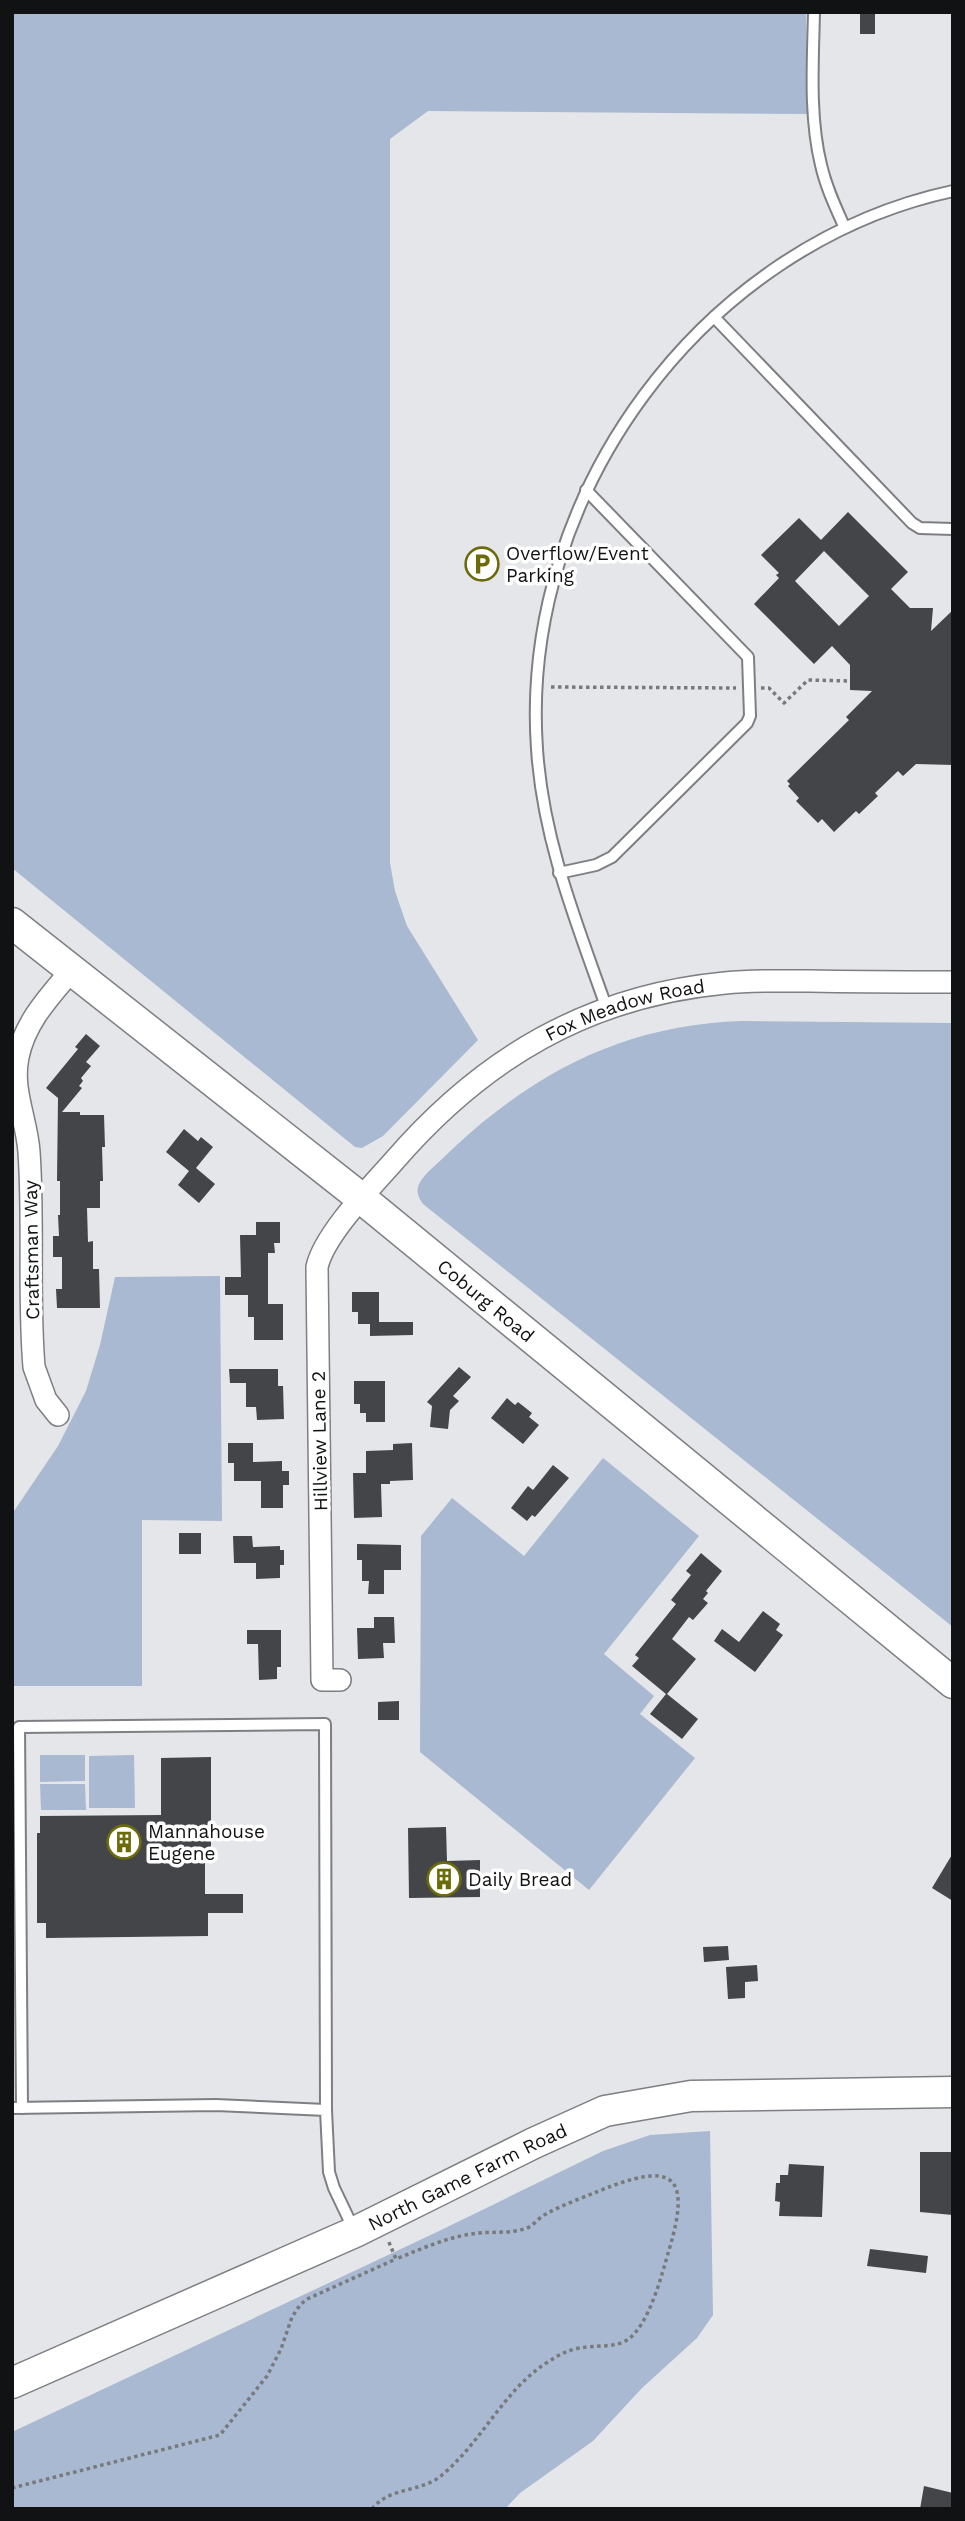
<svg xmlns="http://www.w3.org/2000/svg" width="965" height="2521" viewBox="0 0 965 2521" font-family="'Work Sans',sans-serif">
  <rect width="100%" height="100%" fill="#e4e6ea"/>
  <g fill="#a9b9d1">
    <path d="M12,12H806L808,114L428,111L390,139V863L395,891L407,926L478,1040L383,1136L362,1148L355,1147L12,868Z"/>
    <path d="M742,1021L953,1023V1627L423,1204C413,1191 418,1183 428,1172C449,1153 469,1132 492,1115C566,1056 647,1024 742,1021Z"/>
    <path d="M220,1276L222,1521L142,1520V1686H12V1514L58,1446L86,1391L100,1345L115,1277Z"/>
    <path d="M603,1458L699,1536L604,1654L654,1696L640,1714L695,1758L589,1890L420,1752L421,1536L452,1498L524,1556Z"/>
    <path d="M40,1755H85V1781L40,1782Z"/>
    <path d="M134,1755L135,1808H89V1756Z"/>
    <path d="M40,1784H85L86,1810H41Z"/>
    <path d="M710,2131L713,2315L697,2338L642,2388L593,2441L520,2493L505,2509H12V2432L437,2232L603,2151L650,2135Z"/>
  </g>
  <g fill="#434548" fill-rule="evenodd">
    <rect x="860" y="12" width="15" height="22"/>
    <path d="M848,512L908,572L891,589L910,608H933L931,631L953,610V765L916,764L903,776L898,771L875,793L878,796L859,814L856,811L834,832L822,819L818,823L796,801L799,798L788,786L790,784L787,781L849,720L846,717L872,691L850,690V665L832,646L814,664L754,604L779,578L776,575L779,573L761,555L799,518L821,540ZM824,551L869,596L839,626L795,581Z"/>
    <path d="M86,1034L100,1046L86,1062L91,1066L81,1078L83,1081L79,1086L82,1088L62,1112H80V1115H104L105,1147H102L103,1181H100V1208H87L88,1242L93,1241V1269H99L100,1308H57L56,1289H62V1257H53V1236H59L58,1215H60V1181H57L58,1098L46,1088L78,1049L75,1047Z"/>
    <path d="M184,1129L198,1141L201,1137L213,1147L196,1168L215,1184L199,1203L178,1185L189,1171L166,1152Z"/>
    <path d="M256,1222H280V1243H274L275,1253H268V1304H283V1340H254V1317H248V1295H225V1277H241L240,1235H256Z"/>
    <path d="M352,1292H379V1322H413V1335L370,1336V1324H358V1312H352Z"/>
    <path d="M459,1367L471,1377L453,1396L459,1401L450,1410L448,1429L430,1427L432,1406L427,1402Z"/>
    <path d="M229,1369H278V1386H283L284,1419L257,1420L256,1407H246V1383H230Z"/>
    <path d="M354,1381H385V1422H366V1413H360V1404H354Z"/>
    <path d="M507,1398L515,1405L518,1402L532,1413L529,1417L539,1425L523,1444L491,1418Z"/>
    <path d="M228,1443H253V1462L282,1461V1471H289V1485H283V1508H261V1481H234V1463H228Z"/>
    <path d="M412,1443L413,1480L390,1481V1484H381L382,1517L354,1518L353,1473H366V1451L393,1450V1444Z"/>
    <path d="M553,1465L569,1478L535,1517L532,1515L527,1521L511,1508L528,1486L533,1490Z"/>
    <rect x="179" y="1533" width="22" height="21"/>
    <path d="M233,1536H252L253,1547L280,1546V1550H284V1565H280V1578L256,1579V1563H234Z"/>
    <path d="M357,1544L401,1545V1570H384V1594H368L369,1581H362V1560H357Z"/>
    <path d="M701,1553L722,1571L706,1591L708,1593L703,1599L708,1603L693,1620L689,1617L672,1639L696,1659L667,1694L698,1719L682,1739L650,1714L666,1694L632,1666L639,1658L635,1655L676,1604L671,1600L691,1575L686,1571Z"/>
    <path d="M763,1611L780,1624L776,1630L783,1635L755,1672L714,1641L722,1629L739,1642Z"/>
    <path d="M374,1617H394L395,1643H383L384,1658L358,1659L357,1628H374Z"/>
    <path d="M247,1630H281V1667H277V1679L259,1680L258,1644H247Z"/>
    <path d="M399,1701V1720H378V1702Z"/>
    <path d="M211,1757V1851H205V1894H243V1913H208V1936L46,1938V1923H37V1833H40V1816L161,1815V1758Z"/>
    <path d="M446,1827L447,1861L480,1860V1897L409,1898L408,1828Z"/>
    <path d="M953,1853V1901L932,1888Z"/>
    <path d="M728,1946L729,1960L704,1962L703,1947Z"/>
    <path d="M757,1965L758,1981L745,1982V1998L728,1999L726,1967Z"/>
    <path d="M920,2152H953V2215L920,2212Z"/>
    <path d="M789,2164L824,2166L822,2217L779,2216L780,2202L775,2201L776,2183H780V2175H788Z"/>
    <path d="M870,2249L928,2256L926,2273L867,2266Z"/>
    <path d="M924,2486L953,2493V2509H920Z"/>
  </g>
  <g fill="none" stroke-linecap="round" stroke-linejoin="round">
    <defs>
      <g id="service">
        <path d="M814,12C813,62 809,116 821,165C826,187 835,206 844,226"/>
        <path d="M714,317L912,523L920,528L953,529"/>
        <path d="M559,873L596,865L612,857L747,723L750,716L748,657L586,490"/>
        <path d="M607,1009C577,924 543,841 537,749C519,495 702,245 953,191"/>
        <path d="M12,2108L216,2105L326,2110L329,2172L334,2188L355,2232"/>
        <path d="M22,2108L19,1727L325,1724L326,2110"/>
      </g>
      <g id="minor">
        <path d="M58,1415L46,1400L34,1367C28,1295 34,1223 29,1152C27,1120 11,1090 18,1057C25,1022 49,997 71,971"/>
        <path id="s1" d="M340,1680H322L317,1267C324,1235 371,1187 394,1161C483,1058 588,996 725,983C753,980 782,981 810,981C857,982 905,982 953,982"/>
      </g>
      <g id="secondary">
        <path id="s2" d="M12,923L361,1198L953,1683"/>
        <path id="s3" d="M12,2383L355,2232L534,2143L605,2111L691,2096L953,2092"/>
      </g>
    </defs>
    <use href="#service" stroke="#7d7f83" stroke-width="14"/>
    <use href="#minor" stroke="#7d7f83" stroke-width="24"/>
    <use href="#secondary" stroke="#7d7f83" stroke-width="33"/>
    <g stroke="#78797c" stroke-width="3.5" stroke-dasharray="3.5 3.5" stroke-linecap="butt">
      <path d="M551,687L736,688"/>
      <path d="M761,688H769L784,703L808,680L850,681"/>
      <path d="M12,2488L220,2435L267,2376L281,2349L292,2317L300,2305L307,2299L396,2259"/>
      <path d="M372,2509C390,2486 421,2493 442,2475C483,2441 505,2387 551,2360C560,2354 569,2350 580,2348C594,2345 615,2348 627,2340C649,2326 662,2274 669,2250C693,2171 670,2162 599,2191C582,2198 562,2205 546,2214C538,2218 533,2227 524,2229C508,2234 489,2231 471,2234C445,2238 421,2249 396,2259L388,2240"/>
    </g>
    <use href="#service" stroke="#fff" stroke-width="10"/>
    <use href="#minor" stroke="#fff" stroke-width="21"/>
    <use href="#secondary" stroke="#fff" stroke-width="30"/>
  </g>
  <defs>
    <symbol id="parking-ring" viewBox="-11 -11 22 22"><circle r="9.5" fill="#fff" stroke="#6b6b09" stroke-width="1.5"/><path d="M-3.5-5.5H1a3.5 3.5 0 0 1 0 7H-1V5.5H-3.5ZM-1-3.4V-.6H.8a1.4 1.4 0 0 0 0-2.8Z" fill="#6b6b09"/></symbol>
    <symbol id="building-ring" viewBox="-11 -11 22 22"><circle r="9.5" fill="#fff" stroke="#6b6b09" stroke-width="1.5"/><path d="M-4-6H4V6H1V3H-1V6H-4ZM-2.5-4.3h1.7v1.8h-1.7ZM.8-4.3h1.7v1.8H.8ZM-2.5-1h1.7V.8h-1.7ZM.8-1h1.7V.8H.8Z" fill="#6b6b09"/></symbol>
  </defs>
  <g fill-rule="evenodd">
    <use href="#parking-ring" x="463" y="545" width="38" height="38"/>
    <use href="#building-ring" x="105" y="1823" width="38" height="38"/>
    <use href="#building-ring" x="425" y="1860" width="38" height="38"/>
  </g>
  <g text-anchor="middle" stroke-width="7" stroke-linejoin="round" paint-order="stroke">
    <g font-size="19" fill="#111213" stroke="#fff" text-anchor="start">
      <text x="506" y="560">Overflow/Event<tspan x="506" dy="22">Parking</tspan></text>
      <text x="148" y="1838">Mannahouse<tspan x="148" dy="22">Eugene</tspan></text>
      <text x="468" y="1886">Daily Bread</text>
    </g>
    <g font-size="19" fill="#111213" stroke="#fff">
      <text dy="7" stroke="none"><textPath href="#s1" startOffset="845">Fox Meadow Road</textPath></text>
      <text transform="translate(31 1250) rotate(-91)" y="7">Craftsman Way</text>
      <text dy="7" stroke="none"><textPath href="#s2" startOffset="606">Coburg Road</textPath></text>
      <text transform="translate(319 1441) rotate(-91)" y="7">Hillview Lane 2</text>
      <text dy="7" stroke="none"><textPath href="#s3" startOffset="500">North Game Farm Road</textPath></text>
    </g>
  </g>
  <rect width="965" height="2521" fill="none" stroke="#111213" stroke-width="28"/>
</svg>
